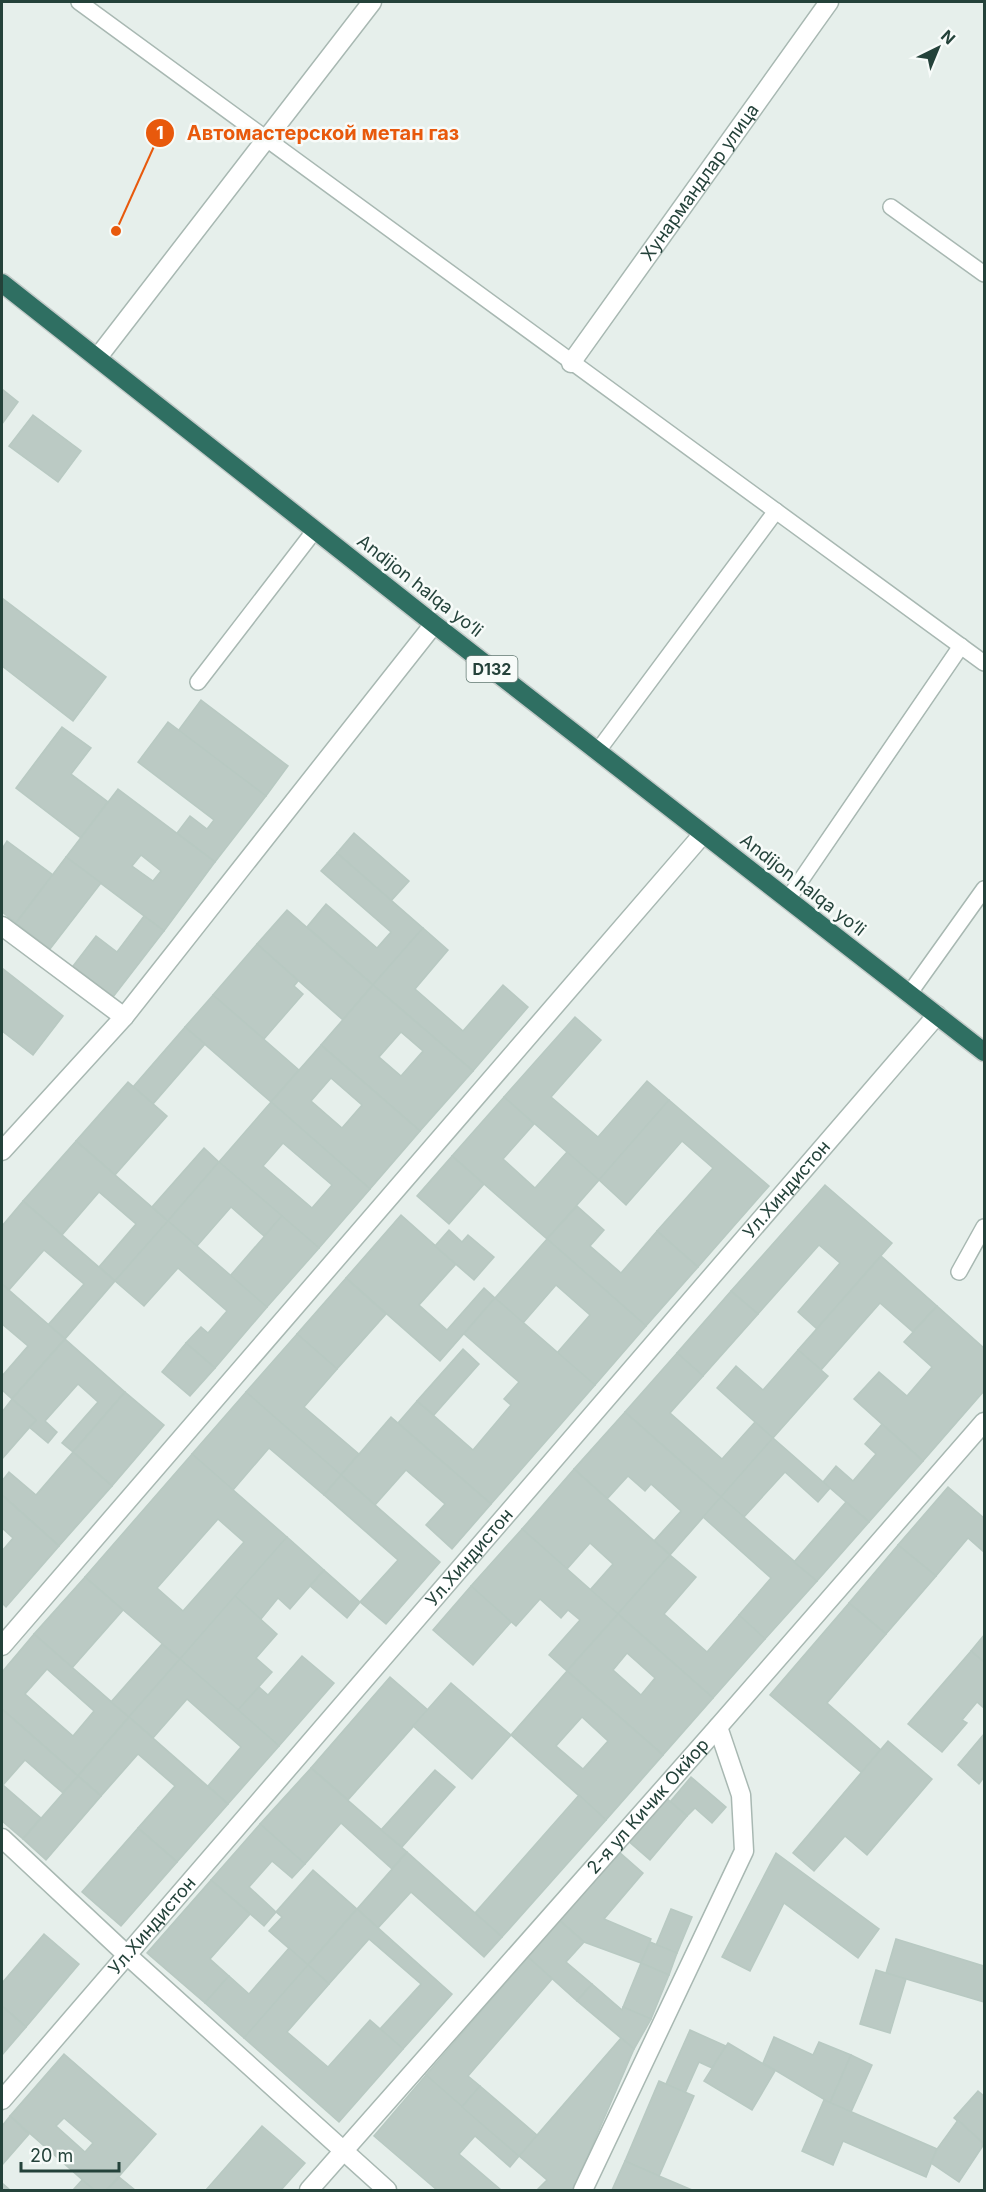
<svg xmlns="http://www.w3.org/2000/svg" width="986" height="2192" viewBox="0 0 986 2192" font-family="Inter,sans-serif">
  <rect width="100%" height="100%" fill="#e6efeb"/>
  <g fill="#bbcac4" stroke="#b8c9c2" stroke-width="1.5" fill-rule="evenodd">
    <path d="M2,389L18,402L2,424Z"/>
    <path d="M33,415L81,451L58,482L9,446Z"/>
    <path d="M2,598L106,677L73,721L2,666Z"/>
    <path d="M201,700L288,766L266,796L178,731Z"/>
    <path d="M168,722L266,796L215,862L177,833L190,816L207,829L214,820L138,762Z"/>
    <path d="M62,727L91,748L71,774L108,802L81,838L16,788Z"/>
    <path d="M118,789L215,862L164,931L66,857ZM141,855L161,871L153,881L132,866Z"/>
    <path d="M354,833L409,881L391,901L337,853Z"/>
    <path d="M7,841L53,875L16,923L2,912V849Z"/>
    <path d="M337,853L423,928L373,985L307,927L326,904L377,948L391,932L321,871Z"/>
    <path d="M66,857L101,883L50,949L16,923Z"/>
    <path d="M287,910L373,985L343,1020L257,944Z"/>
    <path d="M144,916L164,931L113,997L73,966L96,936L117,952Z"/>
    <path d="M423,928L448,950L415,989L463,1031L503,985L528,1007L473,1071L373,985Z"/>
    <path d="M257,944L298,981L294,986L303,994L264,1039L213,995Z"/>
    <path d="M2,968L63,1016L33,1055L2,1031Z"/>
    <path d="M373,985L473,1071L420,1131L321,1045ZM401,1032L423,1051L401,1076L379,1057Z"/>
    <path d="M213,995L299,1070L271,1102L185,1027Z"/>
    <path d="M575,1017L601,1040L551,1097L598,1137L647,1081L669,1100L599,1180L504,1097Z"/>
    <path d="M185,1027L205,1044L153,1104L133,1087Z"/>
    <path d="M321,1045L420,1131L370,1189L271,1102ZM331,1078L362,1105L342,1128L311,1101Z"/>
    <path d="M128,1082L167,1116L115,1175L76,1141Z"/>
    <path d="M504,1097L534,1124L503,1159L535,1188L567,1152L599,1180L547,1239L452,1156Z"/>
    <path d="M669,1100L769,1186L698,1267L657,1231L713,1168L682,1141L626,1205L599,1180Z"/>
    <path d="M271,1102L370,1189L319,1248L219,1162ZM283,1143L332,1185L312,1208L263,1166Z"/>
    <path d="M76,1141L168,1221L115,1281L99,1267L136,1224L99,1192L62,1235L23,1201Z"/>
    <path d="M204,1148L219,1162L168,1221L152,1207Z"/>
    <path d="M452,1156L484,1184L449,1224L417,1196Z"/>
    <path d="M219,1162L282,1216L264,1236L231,1207L197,1246L168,1221Z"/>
    <path d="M825,1185L892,1243L817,1329L798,1312L840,1263L819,1245L758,1314L731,1291Z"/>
    <path d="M23,1201L115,1281L65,1339L48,1325L84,1284L44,1250L9,1290L2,1284V1226Z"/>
    <path d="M577,1206L604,1230L590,1246L621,1273L657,1231L698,1267L646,1326L547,1239Z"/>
    <path d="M401,1215L456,1264L419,1305L447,1330L484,1288L495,1298L440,1361L346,1278Z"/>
    <path d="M282,1216L319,1248L267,1307L230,1276Z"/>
    <path d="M168,1221L267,1307L215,1368L186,1343L201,1327L208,1333L227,1311L178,1268L144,1306L115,1281Z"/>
    <path d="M449,1230L462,1242L468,1235L494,1257L474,1280L435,1246Z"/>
    <path d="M547,1239L646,1326L595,1385L557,1353L590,1315L556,1285L523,1323L495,1298Z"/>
    <path d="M881,1256L937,1306L913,1332L880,1303L821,1370L798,1350Z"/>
    <path d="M346,1278L386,1314L337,1369L297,1334Z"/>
    <path d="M2,1284L65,1339L12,1399L2,1390V1376L28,1346L2,1324Z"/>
    <path d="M731,1291L758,1314L703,1376L677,1353Z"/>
    <path d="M495,1298L595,1385L491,1504L398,1423L417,1401L473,1450L511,1405L504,1399L519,1382L464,1334Z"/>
    <path d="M937,1306L984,1348V1391L923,1461L854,1399L879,1372L907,1396L932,1367L904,1342Z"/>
    <path d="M297,1334L337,1369L304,1407L359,1454L341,1475L246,1392Z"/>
    <path d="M65,1339L125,1392L73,1452L62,1443L98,1402L78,1384L45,1421L57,1432L48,1443L29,1427L36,1420L12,1399Z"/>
    <path d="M186,1343L215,1368L190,1396L162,1372Z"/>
    <path d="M463,1349L479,1364L434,1415L417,1401Z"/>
    <path d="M798,1350L828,1376L773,1438L717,1388L736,1366L763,1390Z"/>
    <path d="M677,1353L703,1376L670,1413L722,1459L755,1422L773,1438L721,1497L625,1412Z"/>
    <path d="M125,1392L164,1425L112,1486L73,1452Z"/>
    <path d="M246,1392L341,1475L324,1495L269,1448L233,1490L192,1454Z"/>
    <path d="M12,1399L36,1420L2,1459V1412Z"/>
    <path d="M625,1412L721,1497L670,1555L654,1541L681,1511L651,1484L645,1491L628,1476L607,1499L574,1469Z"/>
    <path d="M391,1417L491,1504L452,1549L426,1525L445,1504L406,1470L375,1505L341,1475Z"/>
    <path d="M882,1424L923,1461L869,1522L823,1482L836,1466L853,1481L876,1454L865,1444Z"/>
    <path d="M773,1438L830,1488L818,1502L785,1472L744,1517L721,1497Z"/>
    <path d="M73,1452L112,1486L59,1546L2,1495V1481L9,1472L36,1495Z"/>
    <path d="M192,1454L287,1537L180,1659L85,1577ZM218,1519L244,1542L183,1611L157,1588Z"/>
    <path d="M574,1469L670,1555L618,1614L590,1590L613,1564L590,1543L567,1569L522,1529Z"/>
    <path d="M341,1475L440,1562L386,1624L360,1602L398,1560L324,1495Z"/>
    <path d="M948,1487L984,1518V1552L968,1538L936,1576L898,1545Z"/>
    <path d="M2,1495L59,1546L6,1607L2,1603V1551L13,1538L2,1528Z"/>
    <path d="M721,1497L817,1581L765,1639L739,1615L771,1578L703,1517Z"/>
    <path d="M846,1502L869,1522L817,1581L794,1562Z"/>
    <path d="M522,1529L618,1614L567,1671L549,1655L580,1620L568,1610L561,1618L540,1599L516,1626L471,1586Z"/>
    <path d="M287,1537L324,1570L290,1609L278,1598L261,1619L235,1596Z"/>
    <path d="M898,1545L936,1576L886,1634L849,1603Z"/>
    <path d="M670,1555L696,1577L664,1614L707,1652L739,1615L765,1639L713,1698L618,1614Z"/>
    <path d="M324,1570L360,1602L347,1618L310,1586Z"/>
    <path d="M85,1577L123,1610L72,1668L34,1634Z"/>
    <path d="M471,1586L511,1622L473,1665L433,1630Z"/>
    <path d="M235,1596L277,1634L256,1658L272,1672L238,1710L180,1659Z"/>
    <path d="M849,1603L886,1634L827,1703L881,1750L862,1773L770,1695Z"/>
    <path d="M618,1614L713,1698L663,1755L567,1671ZM627,1653L655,1678L641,1695L613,1670Z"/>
    <path d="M34,1634L129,1717L78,1776L2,1709V1672ZM47,1669L94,1711L73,1736L25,1694Z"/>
    <path d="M984,1635V1662L971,1651Z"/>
    <path d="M162,1644L180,1659L129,1717L111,1702Z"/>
    <path d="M971,1651L984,1662V1708L977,1702L962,1720L967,1723L942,1752L908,1724Z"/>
    <path d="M302,1656L334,1683L279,1746L238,1710L259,1687L268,1695Z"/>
    <path d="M180,1659L279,1746L228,1804L208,1786L241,1747L187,1699L153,1738L129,1717Z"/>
    <path d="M567,1671L663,1755L606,1820L511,1735ZM582,1717L608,1741L583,1769L556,1746Z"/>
    <path d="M390,1677L428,1710L348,1800L311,1768Z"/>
    <path d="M451,1683L511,1735L472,1779L413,1726Z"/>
    <path d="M2,1709L78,1776L63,1793L25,1760L3,1785L41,1818L23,1839L2,1821Z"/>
    <path d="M129,1717L228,1804L177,1862L138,1828L175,1786L138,1754L101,1796L78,1776Z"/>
    <path d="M984,1734V1777L979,1784L958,1765Z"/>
    <path d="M888,1741L932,1779L867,1855L845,1836L814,1871L793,1853Z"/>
    <path d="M311,1768L407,1852L392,1869L341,1823L305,1864L260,1824Z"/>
    <path d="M435,1770L455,1787L402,1847L381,1830Z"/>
    <path d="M78,1776L101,1796L46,1860L23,1839Z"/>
    <path d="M691,1777L726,1807L712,1823L695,1808L687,1816L670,1802Z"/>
    <path d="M579,1795L606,1820L502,1937L475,1913Z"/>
    <path d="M665,1797L687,1816L650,1860L627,1840Z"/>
    <path d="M260,1824L305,1864L292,1878L272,1861L249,1887L276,1912L264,1926L211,1880Z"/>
    <path d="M138,1828L177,1862L121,1926L82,1892Z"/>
    <path d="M618,1851L643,1873L604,1919L651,1939L641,1963L584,1942L559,1920Z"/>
    <path d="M407,1852L502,1937L484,1957L411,1892L378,1928L357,1909Z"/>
    <path d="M776,1853L879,1929L858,1958L784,1903L750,1971L722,1957Z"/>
    <path d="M313,1870L357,1909L308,1965L269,1931L282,1917L276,1912Z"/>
    <path d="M211,1880L250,1914L210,1959L229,1976L205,2003L147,1953Z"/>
    <path d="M357,1909L452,1994L403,2049L380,2029L421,1984L369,1939L329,1984L308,1965Z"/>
    <path d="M671,1909L692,1917L677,1953L656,1945Z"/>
    <path d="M559,1920L584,1942L566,1962L592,1984L577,2001L528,1957Z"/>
    <path d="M44,1934L79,1964L26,2027L2,2006V1983Z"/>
    <path d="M896,1939L984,1966V2002L886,1973Z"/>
    <path d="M650,1942L677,1953L669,1975L641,1963Z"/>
    <path d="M289,1948L308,1965L244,2038L205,2003L229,1976L249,1994Z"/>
    <path d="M528,1957L552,1979L468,2076L480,2086L462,2107L426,2075Z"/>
    <path d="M641,1963L669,1975L651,2019L623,2007Z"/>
    <path d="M308,1965L329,1984L287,2032L328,2067L370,2020L403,2049L339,2122L244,2038Z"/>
    <path d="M876,1970L906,1979L890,2033L860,2024Z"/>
    <path d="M592,1984L622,2010L623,2007L651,2019L634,2049L577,2001Z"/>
    <path d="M2,2006L26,2027L2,2055Z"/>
    <path d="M690,2030L726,2046L712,2068L699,2062L685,2093L666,2084Z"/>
    <path d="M774,2037L813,2055L819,2042L851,2055L830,2103L763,2063Z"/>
    <path d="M621,2038L634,2049L573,2190H537L547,2180L519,2156Z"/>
    <path d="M728,2043L775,2071L752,2110L704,2081Z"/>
    <path d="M64,2054L156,2134L107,2190H94L10,2116ZM64,2118L93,2143L85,2152L56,2126Z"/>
    <path d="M851,2055L872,2065L851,2112L830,2103Z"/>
    <path d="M426,2075L519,2156L510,2167L475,2136L459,2154L501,2190H437L374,2136Z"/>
    <path d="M659,2081L694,2096L659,2176L625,2161Z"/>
    <path d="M480,2086L537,2135L519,2156L462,2107Z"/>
    <path d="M978,2091L984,2096V2144L954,2118Z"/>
    <path d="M824,2100L937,2149L926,2177L843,2141L833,2165L802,2151Z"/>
    <path d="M10,2116L29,2134L2,2165V2126Z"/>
    <path d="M958,2120L984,2144L959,2182L931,2163L937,2149Z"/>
    <path d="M262,2126L305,2163L281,2190H206Z"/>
    <path d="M625,2161L659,2176L692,2190H612Z"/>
    <path d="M119,2177L135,2190H107Z"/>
    <path d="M82,2180L94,2190H73Z"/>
    <path d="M2,2183L10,2190H2Z"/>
  </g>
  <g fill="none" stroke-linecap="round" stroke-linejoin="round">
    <defs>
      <g id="lane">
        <path d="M79,2L984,663"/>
        <path d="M891,207L984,274"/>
        <path d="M198,682L315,530"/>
        <path d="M597,752L776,511"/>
        <path d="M788,899L961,646"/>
        <path d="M909,994L984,889"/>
        <path d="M959,1272L984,1227"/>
      </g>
      <g id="street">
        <path d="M98,357L372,2"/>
        <path id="s1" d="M571,363L829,2"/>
        <path d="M2,926L124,1017"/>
        <path d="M2,1151L124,1017L434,624"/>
        <path d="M2,1646L703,834"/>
        <path d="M2,1838L127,1955L387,2190"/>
        <path id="s2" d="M2,2100L937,1015"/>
        <path id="s3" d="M309,2190L718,1727L984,1422"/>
        <path d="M583,2190L744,1851L741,1795L718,1727"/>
      </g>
      <path id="highway" d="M2,283L434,624L984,1052"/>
    </defs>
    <use href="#lane" stroke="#a8b8b2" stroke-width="18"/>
    <use href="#street" stroke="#a8b8b2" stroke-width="21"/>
    <use href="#highway" stroke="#c2cac8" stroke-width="21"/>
    <use href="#lane" stroke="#fff" stroke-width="15"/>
    <use href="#street" stroke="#fff" stroke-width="18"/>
    <use href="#highway" stroke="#2f6f62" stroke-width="18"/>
  </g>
  <g text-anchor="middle" stroke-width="5" stroke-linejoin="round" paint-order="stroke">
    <rect fill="#f7fbf9" stroke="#637a73" stroke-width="1.5" x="466.5" y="656" width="51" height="26" rx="4.5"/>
    <g font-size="16" font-weight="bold" fill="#24423a">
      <text x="492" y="675">D132</text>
    </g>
    <g font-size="18" fill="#24423a" stroke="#f7fbf9">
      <text dy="6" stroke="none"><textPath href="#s1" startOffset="222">Хунармандлар улица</textPath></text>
      <text transform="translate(420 586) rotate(38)" y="6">Andijon halqa yo‘li</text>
      <text transform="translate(803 885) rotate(38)" y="6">Andijon halqa yo‘li</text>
      <text dy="6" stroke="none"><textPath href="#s2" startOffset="1202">Ул.Хиндистон</textPath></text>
      <text dy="6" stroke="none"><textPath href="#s2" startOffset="716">Ул.Хиндистон</textPath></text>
      <text dy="6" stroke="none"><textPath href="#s3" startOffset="512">2-я ул Кичик Окйор</textPath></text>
      <text dy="6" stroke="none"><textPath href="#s2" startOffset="230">Ул.Хиндистон</textPath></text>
    </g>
  </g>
  <path fill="none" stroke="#e8590c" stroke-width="2" d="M116 231L160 133"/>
  <g fill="#e8590c" stroke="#f7fbf9" stroke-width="2">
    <circle cx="116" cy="231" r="6"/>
    <circle cx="160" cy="133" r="15"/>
  </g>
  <g font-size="18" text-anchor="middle" font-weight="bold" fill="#fff">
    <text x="160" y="139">1</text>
  </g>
  <g font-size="20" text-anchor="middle" font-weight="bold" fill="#e8590c" stroke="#f7fbf9" stroke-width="5" stroke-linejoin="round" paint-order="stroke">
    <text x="323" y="140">Автомастерской метан газ</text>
  </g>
  <rect width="986" height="2192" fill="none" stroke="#24423a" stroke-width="6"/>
  <g transform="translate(938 48) rotate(43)" stroke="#f7fbf9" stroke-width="4.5" paint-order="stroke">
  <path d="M0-4.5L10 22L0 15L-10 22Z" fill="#24423a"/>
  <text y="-9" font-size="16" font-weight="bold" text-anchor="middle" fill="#24423a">N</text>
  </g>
  <path d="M21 2162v9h98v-9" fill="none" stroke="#24423a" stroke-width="3"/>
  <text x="30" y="2162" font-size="18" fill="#24423a" stroke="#f7fbf9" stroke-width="4.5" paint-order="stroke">20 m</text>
</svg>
